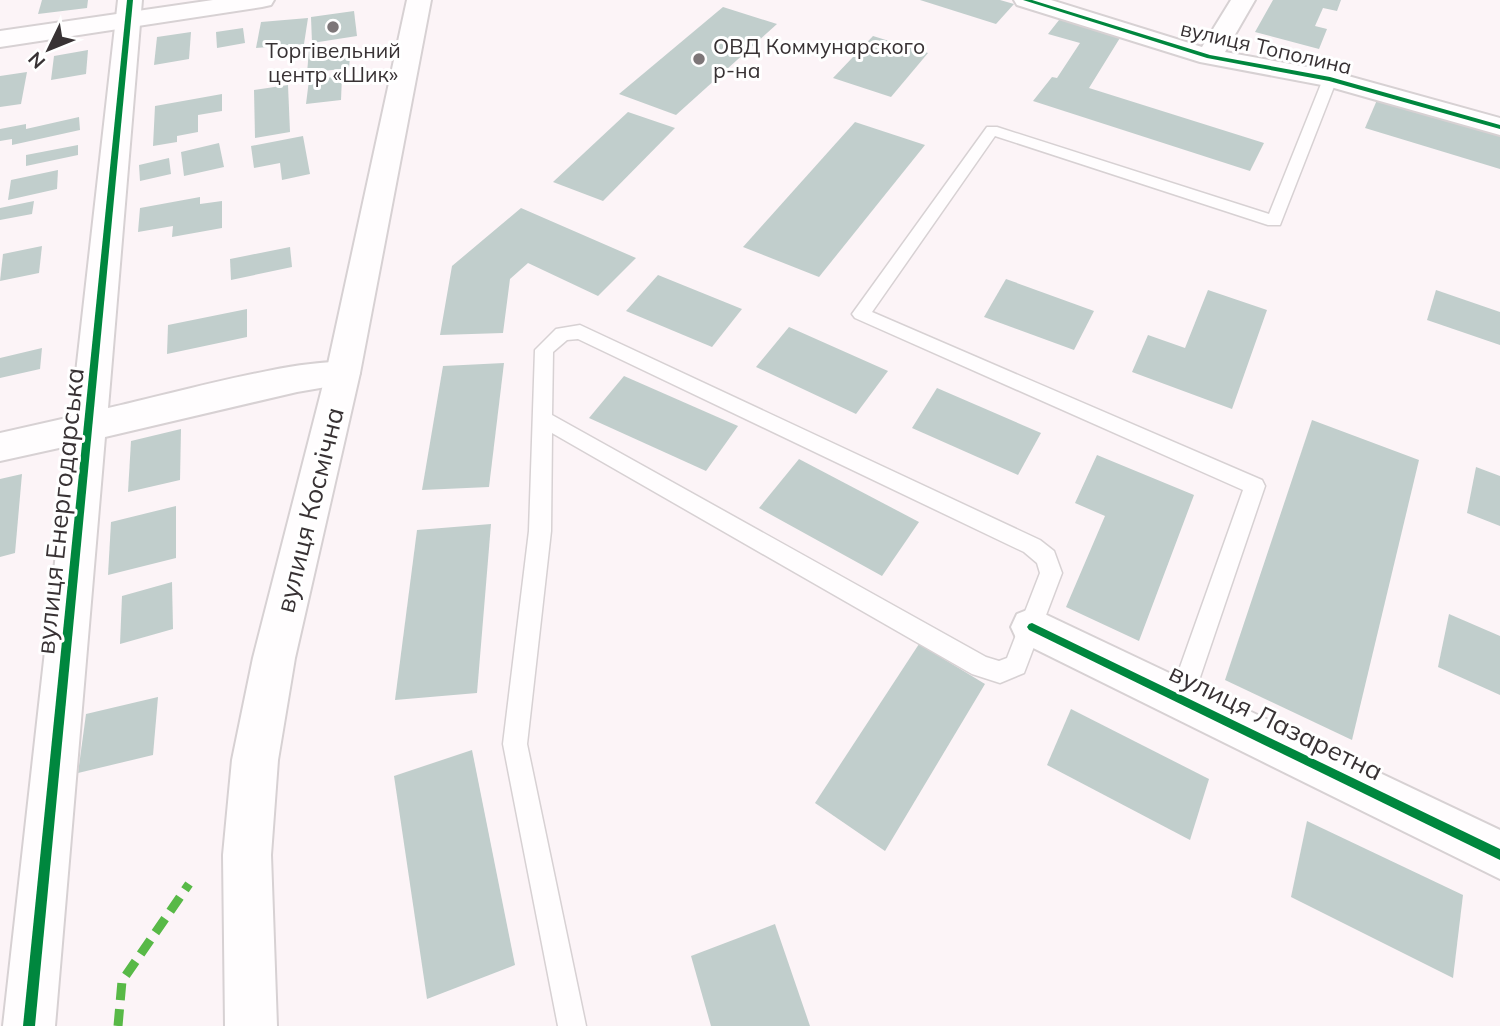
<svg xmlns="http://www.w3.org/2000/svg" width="1500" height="1026" viewBox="0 0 1500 1026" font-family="Mulish,sans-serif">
  <rect width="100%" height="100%" fill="#fcf4f7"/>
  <g fill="#c1cecc">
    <path d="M42,0H88L87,8L38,14Z"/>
    <path d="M920,0H1000L1014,4L996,24Z"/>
    <path d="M1273,0H1341L1337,11L1323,8L1315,26L1327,29L1319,49L1255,32Z"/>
    <path d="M723,7L777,24L676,115L619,94Z"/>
    <path d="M354,11L357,36L312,43L311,17Z"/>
    <path d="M1063,15L1123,33L1089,88L1264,143L1250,171L1033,101L1052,77L1057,78L1080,43L1048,34Z"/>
    <path d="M308,18L304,44L256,48L261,22Z"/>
    <path d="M243,28L245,43L217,48L216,32Z"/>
    <path d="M191,32L189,59L154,65L157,37Z"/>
    <path d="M873,36L928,53L891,97L833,78Z"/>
    <path d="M351,46L349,68L307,73L309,50Z"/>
    <path d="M88,50L86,74L51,80L54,56Z"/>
    <path d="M27,72L21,104L0,107V76Z"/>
    <path d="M342,76L341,100L306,104L309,80Z"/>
    <path d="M288,85L290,132L255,138L254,90Z"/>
    <path d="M222,94V111L198,115V132L177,136V142L153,146L155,106Z"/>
    <path d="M1377,100L1500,136V169L1365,128Z"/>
    <path d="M628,112L675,128L603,201L553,182Z"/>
    <path d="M79,117L80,130L12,145V139L0,141V129L26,124V129Z"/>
    <path d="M855,122L925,145L819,277L743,247Z"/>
    <path d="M303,136L310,174L282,180L280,163L254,168L251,146Z"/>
    <path d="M219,143L224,167L184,176L181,152Z"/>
    <path d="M78,145V155L26,166V155Z"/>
    <path d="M169,158L171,174L140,181L139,165Z"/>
    <path d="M58,170L57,189L8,200L11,180Z"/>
    <path d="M200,197V204L222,201V228L172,237L173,226L138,232L140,208Z"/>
    <path d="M34,201L32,214L0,220V208Z"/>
    <path d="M521,208L636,258L598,296L528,263L510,279L503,333L440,335L452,266Z"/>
    <path d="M42,246L39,273L0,281L3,254Z"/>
    <path d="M290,247L292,267L231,280L230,259Z"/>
    <path d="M658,275L742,309L712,347L626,311Z"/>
    <path d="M1006,279L1094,311L1074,350L984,317Z"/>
    <path d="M1208,290L1267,310L1232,409L1132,372L1148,335L1185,348Z"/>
    <path d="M1436,290L1500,312V345L1427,320Z"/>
    <path d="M247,309V337L167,354L168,325Z"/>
    <path d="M789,327L888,371L856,414L756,367Z"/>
    <path d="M42,348L40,369L0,378V358Z"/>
    <path d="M504,363L489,487L422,490L443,366Z"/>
    <path d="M624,376L738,426L706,471L589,418Z"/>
    <path d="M937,388L1041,433L1018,475L912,428Z"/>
    <path d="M1312,420L1419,460L1352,740L1225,680Z"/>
    <path d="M181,429L180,480L128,492L131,441Z"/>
    <path d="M1097,455L1194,495L1139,641L1066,607L1105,516L1075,503Z"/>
    <path d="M799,459L919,522L882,576L759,508Z"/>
    <path d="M1476,467L1500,476V526L1467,513Z"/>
    <path d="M22,474L15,553L0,557V479Z"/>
    <path d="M176,506V558L108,575L111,522Z"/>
    <path d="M491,524L477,693L395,700L417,530Z"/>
    <path d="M172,582L173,629L120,644L122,596Z"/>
    <path d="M1449,614L1500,636V695L1438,667Z"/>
    <path d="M919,644L985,684L885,851L815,803Z"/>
    <path d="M158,697L153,755L78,773L86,714Z"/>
    <path d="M1071,709L1209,779L1190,840L1047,765Z"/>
    <path d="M472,750L515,965L427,999L394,776Z"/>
    <path d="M1307,821L1463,895L1453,978L1291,897Z"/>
    <path d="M775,924L810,1026H711L691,956Z"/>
  </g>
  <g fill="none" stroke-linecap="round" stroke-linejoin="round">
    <defs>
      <g id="service">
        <path d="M1330,75L1337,79L1280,225H1268L995,136L872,312L1262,480L1265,486L1193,698L1189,706L1181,709L1173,706L1169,698L1243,490L855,318L852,314L987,127H997L1269,214L1323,79Z"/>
        <path d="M580,325L1040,540L1054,551L1062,573L1024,673L1000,683L972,674L552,433L551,531L527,744L586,1026H558L503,744L529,531L535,350L556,329ZM578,339L1024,552L1037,563L1040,573L1007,658L999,661L986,657L552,415L553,352L567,340Z"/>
      </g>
      <g id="minor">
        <path d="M118,0H142L108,408C156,398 316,352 355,364L360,373L355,382L297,392L105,437L55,1026H3L68,446L0,461V433L71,417Z"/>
        <path d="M1014,0H1051L1202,47L1231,0H1255L1225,52L1330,71L1500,118V135L1327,86L1200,62L1017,5Z"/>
        <path d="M1032,608L1500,830V879L1017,640L1011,627L1017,614Z"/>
      </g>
      <path id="tertiary" d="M213,0H274L271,5L262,7L0,47V31Z"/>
      <path id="primary" d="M407,0H431L360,373L295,658L278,760L271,855L277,1026H225L223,855L232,760L253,658L326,373Z"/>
    </defs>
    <use href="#service" stroke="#d7d1d3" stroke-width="3"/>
    <use href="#minor" stroke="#d7d1d3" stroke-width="4"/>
    <use href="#tertiary" stroke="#d7d1d3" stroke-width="4"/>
    <use href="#primary" stroke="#d7d1d3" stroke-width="4"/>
    <use href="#service" fill="#fffdfe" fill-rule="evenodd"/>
    <use href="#minor" fill="#fffdfe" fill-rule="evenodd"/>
    <use href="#tertiary" fill="#fffdfe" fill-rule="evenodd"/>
    <use href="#primary" fill="#fffdfe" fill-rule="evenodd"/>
    <path stroke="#58b947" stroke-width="9" stroke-dasharray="17 9" stroke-linecap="butt" d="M118,1026L122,981L189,884"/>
    <defs>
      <g id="cycleway">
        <path d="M127,0H133L35,1026H23Z"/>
        <path d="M1023,0H1032L1210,55L1330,77L1500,125V129L1329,81L1207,58Z"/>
        <path d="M1032,623L1500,849V860L1029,630L1027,627L1029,624Z"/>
      </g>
    </defs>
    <use href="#cycleway" stroke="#fff" stroke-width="4"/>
    <use href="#cycleway" fill="#00873e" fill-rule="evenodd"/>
  </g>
  <g fill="#7d7678" stroke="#fff" stroke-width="2.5">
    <circle cx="333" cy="27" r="7"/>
    <circle cx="699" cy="59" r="7"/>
  </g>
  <g text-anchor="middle" stroke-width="6" stroke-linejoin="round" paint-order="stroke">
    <g font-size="21" fill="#383234" stroke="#fff" text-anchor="start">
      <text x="713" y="54">ОВД Коммунарского<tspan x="713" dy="24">р-на</tspan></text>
      <text x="333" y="58" text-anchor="middle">Торгівельний<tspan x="333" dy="24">центр «Шик»</tspan></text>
    </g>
    <g font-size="21" fill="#383234" stroke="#fff">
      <text transform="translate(1266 48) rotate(13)" y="7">вулиця Тополина</text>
    </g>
    <g font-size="26" fill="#383234" stroke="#fff">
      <text transform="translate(310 510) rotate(-76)" y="9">вулиця Космічна</text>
      <text transform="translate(60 511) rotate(-84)" y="9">вулиця Енергодарська</text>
      <text transform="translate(1276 722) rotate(26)" y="9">вулиця Лазаретна</text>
    </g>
  </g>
  <g transform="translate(49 49) rotate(227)" stroke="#ffffff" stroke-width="5" paint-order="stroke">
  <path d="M0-5L12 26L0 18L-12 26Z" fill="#383234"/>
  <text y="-10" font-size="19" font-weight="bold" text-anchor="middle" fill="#383234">N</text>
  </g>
</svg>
